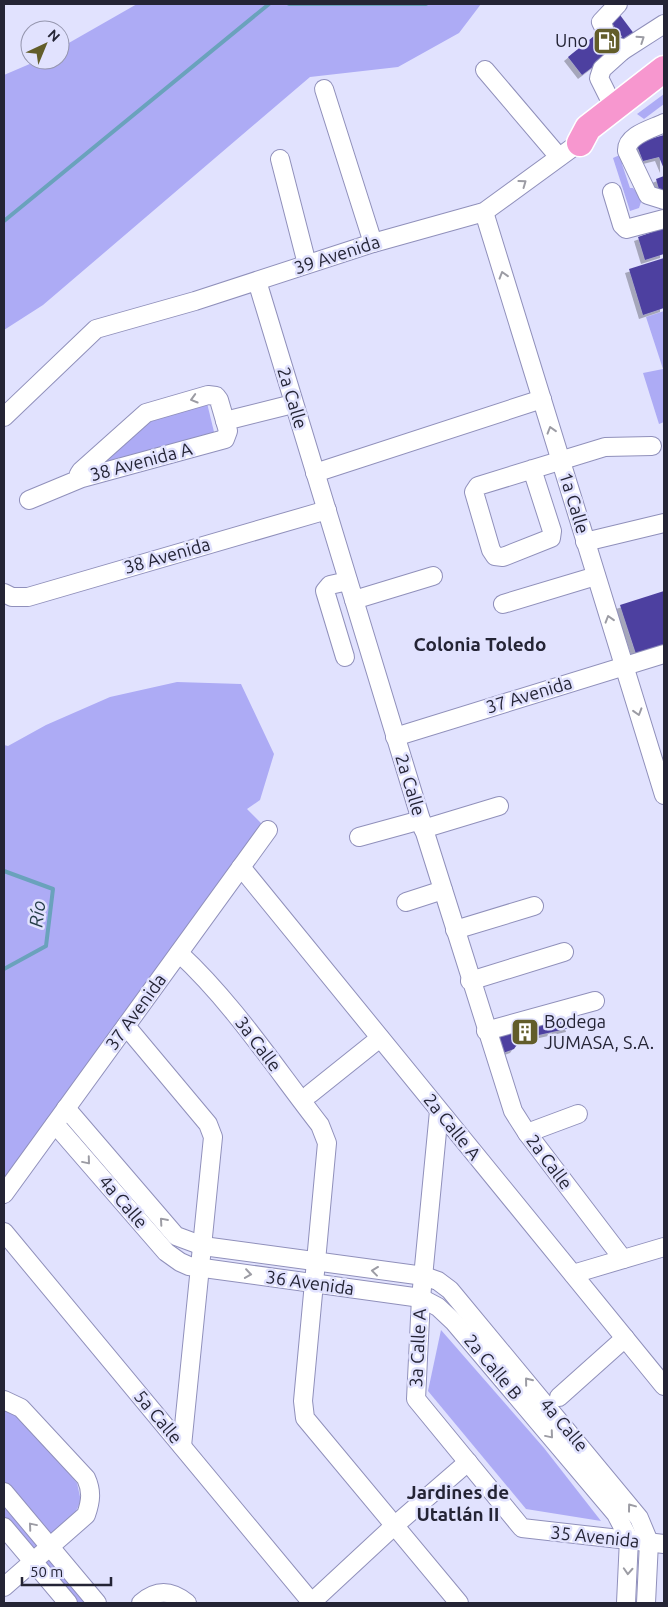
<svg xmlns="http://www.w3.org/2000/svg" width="668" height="1607" viewBox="0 0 668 1607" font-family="Ubuntu,sans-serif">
  <defs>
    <filter id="shadow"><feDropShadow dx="-4" dy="4" stdDeviation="0" flood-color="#0004"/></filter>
  </defs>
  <rect width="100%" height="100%" fill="#e1e2fe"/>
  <g fill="#adabf5">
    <path d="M137,4H481L459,33L398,67L310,77L43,305L4,330V75L39,60H60V48Z"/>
    <path d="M664,94V104L644,119L637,114Z"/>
    <path d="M622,154L625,163L622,164L630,188H633L642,199L639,208L630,211L613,158Z"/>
    <path d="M664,311V422L659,424L643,373L663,369L646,317Z"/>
    <path d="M207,403L215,436L94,470L148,419Z"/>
    <path d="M177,682L241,684L274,754L260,800L247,809L268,830L4,1194V745L8,746L46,725L110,697Z"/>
    <path d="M441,1330L544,1448L601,1521L526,1509L428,1391Z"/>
    <path d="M4,1410L17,1413L77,1483L81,1501L74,1515L50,1537L4,1481Z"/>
    <path d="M4,1500L43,1547L33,1557L4,1521Z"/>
    <path d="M49,1554L91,1603H72L39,1563Z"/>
  </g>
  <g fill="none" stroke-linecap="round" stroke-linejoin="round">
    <g stroke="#6aa2bc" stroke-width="4">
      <path d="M289,4H426"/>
      <path d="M4,221L269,4"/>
      <path d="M4,871L53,889L46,946L4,969"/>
    </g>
  </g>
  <g fill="#4d41a0" filter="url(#shadow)">
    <path d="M620,15L635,35L582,75L568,57Z"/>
    <path d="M664,135V169L659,157L643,161L636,143Z"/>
    <path d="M664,176V195L661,196L656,179Z"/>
    <path d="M664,228V254L645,260L638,237Z"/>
    <path d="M664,258V308L643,315L629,269Z"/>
    <path d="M664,591V645L636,654L620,605Z"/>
    <path d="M564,1011L570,1028L521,1039L514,1049L503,1053L498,1032Z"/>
  </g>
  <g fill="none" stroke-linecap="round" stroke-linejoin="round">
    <path stroke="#bbbcd6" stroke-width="18" stroke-dasharray="18 9" stroke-linecap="butt" d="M604,28L619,47"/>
    <defs>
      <g id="minor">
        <path d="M604,28L601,22L618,4"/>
        <path d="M619,47L622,51L664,24"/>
        <path d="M485,70L559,157"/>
        <path d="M324,89L373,243"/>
        <path d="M614,108L599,78L602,69L622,51"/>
        <path d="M664,123C652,129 626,135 627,151L648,195L664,200"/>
        <path d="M280,159L307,264"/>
        <path d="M612,192L622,225L626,229L664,219"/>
        <path d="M484,212L664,795"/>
        <path d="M257,281L421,820L513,1111L527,1133L623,1259"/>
        <path d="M4,417L96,329L195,301L373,243L484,212L587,137"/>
        <path d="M225,421L293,404"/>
        <path d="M532,469L552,531L551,538L503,557L495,556L491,550L474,492L478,486L605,447L652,446"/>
        <path d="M315,473L542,399"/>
        <path d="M29,500L82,478L225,439L228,431L219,400L216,396L208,395L146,413L81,471L79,474L82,478"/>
        <path d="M585,542L664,523"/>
        <path d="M4,593L12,597H28L327,510"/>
        <path d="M354,600L433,576"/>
        <path d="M503,604L596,576"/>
        <path d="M345,657L325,591L330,585L348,581"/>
        <path d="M395,737L664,654"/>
        <path d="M423,829L499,806"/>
        <path d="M359,837L421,820"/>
        <path d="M241,867L664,1386"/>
        <path d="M406,902L443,890"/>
        <path d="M455,930L534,906"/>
        <path d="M179,953C233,1003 274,1066 320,1125L327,1143L303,1401L305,1418L459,1603"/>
        <path d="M470,981L564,952"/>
        <path d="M126,1026L208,1124L213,1137L182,1446"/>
        <path d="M486,1031L595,1001"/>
        <path d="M310,1094L380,1038"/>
        <path d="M66,1108L176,1236L203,1246L424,1276L438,1281L450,1290L639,1518L649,1542L646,1603"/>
        <path d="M439,1111L421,1298L416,1399L522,1528L664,1544"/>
        <path d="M55,1124L166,1252L180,1262L189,1266L421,1298L438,1307L454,1322L616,1514L629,1539L626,1603"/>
        <path d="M527,1133L578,1114"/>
        <path d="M4,1194L268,830"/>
        <path d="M4,1232L312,1603"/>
        <path d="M573,1274L664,1247"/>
        <path d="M559,1397L625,1338"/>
        <path d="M4,1400L21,1408L86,1478C92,1491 91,1501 86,1515L4,1587"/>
        <path d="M4,1492L97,1603"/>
        <path d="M401,1520L468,1462"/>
        <path d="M4,1527L68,1603"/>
        <path d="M312,1602L394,1526"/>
        <path d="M141,1603C157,1589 171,1590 187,1603"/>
      </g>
      <path id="highway" d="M580,143L588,128L664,69"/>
    </defs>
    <use href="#minor" stroke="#9090bb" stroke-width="20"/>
    <use href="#highway" stroke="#fff" stroke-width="29"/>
    <use href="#minor" stroke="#fff" stroke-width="18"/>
    <use href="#highway" stroke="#f797cf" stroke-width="26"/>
  </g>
  <defs><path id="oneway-chevron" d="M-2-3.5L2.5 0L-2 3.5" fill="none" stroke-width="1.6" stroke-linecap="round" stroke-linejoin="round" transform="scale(1.25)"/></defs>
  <g stroke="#9c9ca4">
    <use href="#oneway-chevron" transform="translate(641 39) rotate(-34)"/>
    <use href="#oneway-chevron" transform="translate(523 183) rotate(-36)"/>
    <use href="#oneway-chevron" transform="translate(503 275) rotate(-107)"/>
    <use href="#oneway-chevron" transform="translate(194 399) rotate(164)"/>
    <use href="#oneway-chevron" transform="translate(551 430) rotate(-107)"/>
    <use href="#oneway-chevron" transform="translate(609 619) rotate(-107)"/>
    <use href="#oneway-chevron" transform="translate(638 712) rotate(73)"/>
    <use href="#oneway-chevron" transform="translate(87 1161) rotate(50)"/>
    <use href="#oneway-chevron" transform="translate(163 1221) rotate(-131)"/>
    <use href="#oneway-chevron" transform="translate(375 1271) rotate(-173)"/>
    <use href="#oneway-chevron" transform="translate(248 1274) rotate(8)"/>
    <use href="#oneway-chevron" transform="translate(528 1381) rotate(-129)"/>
    <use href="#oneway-chevron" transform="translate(550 1435) rotate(50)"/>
    <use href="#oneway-chevron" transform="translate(631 1507) rotate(-127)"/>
    <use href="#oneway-chevron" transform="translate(32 1526) rotate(-130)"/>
    <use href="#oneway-chevron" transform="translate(628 1571) rotate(93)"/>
  </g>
  <defs>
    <symbol id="fuel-square" viewBox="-11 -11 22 22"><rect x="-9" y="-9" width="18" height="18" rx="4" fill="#625d2a" stroke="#e1e2fe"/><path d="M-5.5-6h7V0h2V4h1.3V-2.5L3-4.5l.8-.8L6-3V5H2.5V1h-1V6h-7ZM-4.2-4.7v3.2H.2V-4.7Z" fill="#fff"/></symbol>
    <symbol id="building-square" viewBox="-11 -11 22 22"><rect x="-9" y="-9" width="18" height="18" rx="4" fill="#625d2a" stroke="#e1e2fe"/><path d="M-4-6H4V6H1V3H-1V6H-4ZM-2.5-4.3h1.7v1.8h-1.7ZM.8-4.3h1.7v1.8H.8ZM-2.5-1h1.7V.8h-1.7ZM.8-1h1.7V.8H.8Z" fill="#fff"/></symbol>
  </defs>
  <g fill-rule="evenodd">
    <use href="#fuel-square" x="591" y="25" width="32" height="32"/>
    <use href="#building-square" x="509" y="1016" width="32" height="32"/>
  </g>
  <g text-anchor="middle" stroke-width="5" stroke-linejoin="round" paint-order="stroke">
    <g font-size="18" fill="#242435" stroke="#e1e2fe" text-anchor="end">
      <text x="588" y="47">Uno</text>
      <text x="544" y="1028" text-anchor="start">Bodega<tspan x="544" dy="21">JUMASA, S.A.</tspan></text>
    </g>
    <g font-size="18" fill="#242435" stroke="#e1e2fe">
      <text transform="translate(337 255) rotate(-18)" y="6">39 Avenida</text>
      <text transform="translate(292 398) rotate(73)" y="6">2a Calle</text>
      <text transform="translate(141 462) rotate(-15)" y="6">38 Avenida A</text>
      <text transform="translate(574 503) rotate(73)" y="6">1a Calle</text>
      <text transform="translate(167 556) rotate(-16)" y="6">38 Avenida</text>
      <text transform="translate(529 695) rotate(-17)" y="6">37 Avenida</text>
      <text transform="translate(410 785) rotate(73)" y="6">2a Calle</text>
      <text transform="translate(136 1012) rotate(-54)" y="6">37 Avenida</text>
      <text transform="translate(258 1044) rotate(53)" y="6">3a Calle</text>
      <text transform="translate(452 1127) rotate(51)" y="6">2a Calle A</text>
      <text transform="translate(549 1162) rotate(53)" y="6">2a Calle</text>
      <text transform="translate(123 1202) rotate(49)" y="6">4a Calle</text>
      <text transform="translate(310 1283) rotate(8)" y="6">36 Avenida</text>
      <text transform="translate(418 1348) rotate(-87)" y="6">3a Calle A</text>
      <text transform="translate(493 1367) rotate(50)" y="6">2a Calle B</text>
      <text transform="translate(158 1417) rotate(50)" y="6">5a Calle</text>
      <text transform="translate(564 1425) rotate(50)" y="6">4a Calle</text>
      <text transform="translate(595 1537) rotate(6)" y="6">35 Avenida</text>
    </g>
    <g font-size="19" font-weight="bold" fill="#242435" stroke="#e1e2fe">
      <text x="480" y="651">Colonia Toledo</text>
      <text x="458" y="1499">Jardines de<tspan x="458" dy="22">Utatlán II</tspan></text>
    </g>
    <g font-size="19" font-style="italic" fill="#263f49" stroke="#e1e2fe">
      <text transform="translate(37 914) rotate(-83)" y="7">Río</text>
    </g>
  </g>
  <rect width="668" height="1607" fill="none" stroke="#242435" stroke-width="10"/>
  <g transform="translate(45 45) rotate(44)"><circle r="24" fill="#e1e2fe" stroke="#9596ae"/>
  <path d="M0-4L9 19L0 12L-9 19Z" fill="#625d2a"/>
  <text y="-8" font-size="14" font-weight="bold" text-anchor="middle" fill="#242435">N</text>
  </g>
  <path d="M22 1577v8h89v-8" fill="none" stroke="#242435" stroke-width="2.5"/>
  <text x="30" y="1577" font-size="15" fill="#242435" stroke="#e1e2fe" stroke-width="4" paint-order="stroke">50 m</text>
</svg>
